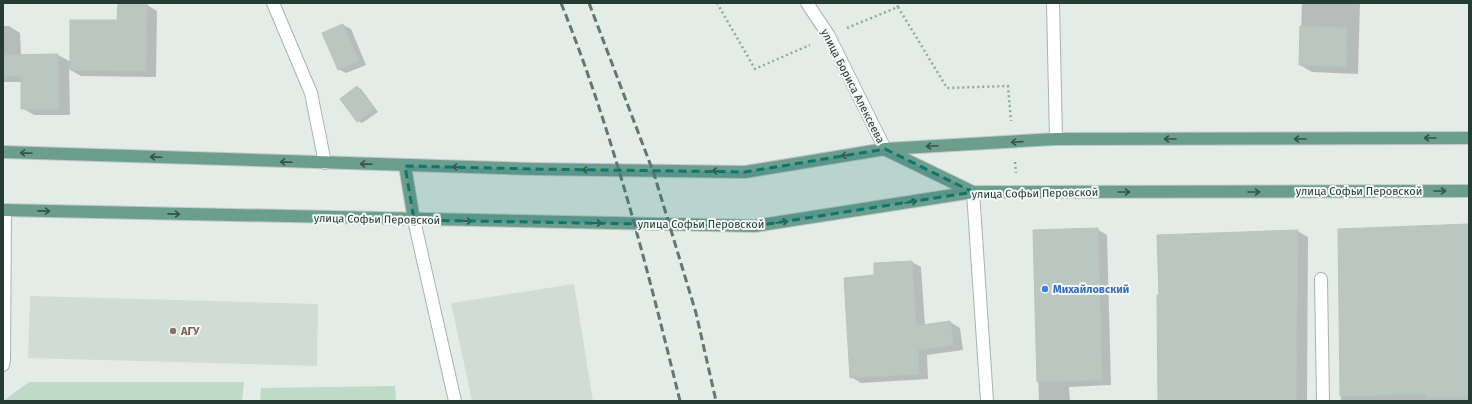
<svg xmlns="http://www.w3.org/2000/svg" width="1472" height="404" viewBox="0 0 1472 404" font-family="'Fira Sans',sans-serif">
  <rect width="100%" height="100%" fill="#e4ece8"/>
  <g fill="#d2dcd7">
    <path d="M574,284L593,401H472L451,303Z"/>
    <path d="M30,296L318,304L317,366L28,358Z"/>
  </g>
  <g fill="#bfdbc5">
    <path d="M29,382H244L242,401H3Z"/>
    <path d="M395,386L396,401H260L261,388Z"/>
  </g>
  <g fill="#0003">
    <path d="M1092,3H1142L1093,4Z"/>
    <path d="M1302,3H1360L1358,74L1312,72L1300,65Z"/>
    <path d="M119,5H147L157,11L156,77L81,76L69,69L70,115H34L22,108V82H3V26H9L20,33L21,55H58L71,62L118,21Z"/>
    <path d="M343,25L351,29L366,65L346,73L338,69Z"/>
    <path d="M357,87L361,89L378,112L362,123L358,121L341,99Z"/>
    <path d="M1469,225V401H1341L1339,230Z"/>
    <path d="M1097,229L1107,235L1111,385L1069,387L1070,401H1039L1034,231Z"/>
    <path d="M1297,231L1308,237L1307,401H1159Z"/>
    <path d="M912,262L921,267L925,326L950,322L960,328L963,350L927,355L928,379L861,383L851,377L875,276Z"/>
  </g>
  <g fill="#bac7c1" stroke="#b7c5be">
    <path d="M118,4H147L146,71L70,70V20H117Z"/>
    <path d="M343,24L359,61L338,70L322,33Z"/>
    <path d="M1300,26L1347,28L1346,67L1299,65Z"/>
    <path d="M58,54L59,109H21V76H3V55Z"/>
    <path d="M357,86L375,109L357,122L340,99Z"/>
    <path d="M1469,224V397L1427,398V394L1340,396L1338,229Z"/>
    <path d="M1098,228L1102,380L1037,382L1033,230Z"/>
    <path d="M1298,230L1296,401H1158L1157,295H1159L1157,235Z"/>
    <path d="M912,261L916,326L950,321L954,345L918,350L919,374L850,378L844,278L874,275V263Z"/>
  </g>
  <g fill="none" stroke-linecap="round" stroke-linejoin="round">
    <defs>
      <g id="lane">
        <path d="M273,3L311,93L325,163"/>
        <path d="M1053,3L1056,139"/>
        <path d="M973,192L987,401"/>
        <path d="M414,220L455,401"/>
        <path d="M1321,279L1323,401"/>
        <path d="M3,365L4,360L5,210"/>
      </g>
      <path id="secondary" d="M807,3L829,36L885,149"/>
      <g id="primary">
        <path d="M886,150L973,192"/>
        <path d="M3,152L534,169L745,172L885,149L1056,139L1469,138"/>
        <path d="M405,166L414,220"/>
        <path d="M3,210L755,226L973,192L1469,191"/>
      </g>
    </defs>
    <use href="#lane" stroke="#a7b4ae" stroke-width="14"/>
    <use href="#secondary" stroke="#a3b7af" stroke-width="14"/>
    <use href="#primary" stroke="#c2c8c6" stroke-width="14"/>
    <g stroke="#87ad9f" stroke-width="2.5" stroke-dasharray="2 3" stroke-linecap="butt">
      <path d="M717,3L755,69L810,45"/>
      <path d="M898,7L947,88L1008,86L1011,121"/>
      <path d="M847,28L898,7L896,3"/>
      <path d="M1015,162L1016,173"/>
    </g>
    <use href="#lane" stroke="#fff" stroke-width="12"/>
    <use href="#secondary" stroke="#fff" stroke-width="12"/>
    <use href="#primary" stroke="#6c9e8e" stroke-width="12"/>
    <g stroke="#607870" stroke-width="3" stroke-dasharray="8 4" stroke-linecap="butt">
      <path d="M561,3C613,132 647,267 680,401"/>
      <path d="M589,3L654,174L696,313L716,401"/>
    </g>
  </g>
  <defs><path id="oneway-shaft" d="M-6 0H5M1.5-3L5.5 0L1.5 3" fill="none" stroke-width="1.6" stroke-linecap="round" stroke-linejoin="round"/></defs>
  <g stroke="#37544a">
    <use href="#oneway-shaft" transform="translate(1430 138) rotate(180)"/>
    <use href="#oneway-shaft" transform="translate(1170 139) rotate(180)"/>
    <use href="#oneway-shaft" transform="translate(1300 139) rotate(180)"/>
    <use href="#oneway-shaft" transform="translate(1017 142) rotate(176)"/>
    <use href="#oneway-shaft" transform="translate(932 146) rotate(177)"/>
    <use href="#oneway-shaft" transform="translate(26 153) rotate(-178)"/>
    <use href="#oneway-shaft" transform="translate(847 155) rotate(171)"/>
    <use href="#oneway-shaft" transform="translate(156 157) rotate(-178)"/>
    <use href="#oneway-shaft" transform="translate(286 162) rotate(-178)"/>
    <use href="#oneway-shaft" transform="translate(366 164) rotate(-178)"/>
    <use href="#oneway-shaft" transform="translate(458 167) rotate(-178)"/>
    <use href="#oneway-shaft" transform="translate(588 170) rotate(-179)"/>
    <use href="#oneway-shaft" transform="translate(718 171) rotate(-179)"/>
    <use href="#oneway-shaft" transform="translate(1440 191)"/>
    <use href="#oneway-shaft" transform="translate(1124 192)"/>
    <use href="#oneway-shaft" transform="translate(1254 192)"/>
    <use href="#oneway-shaft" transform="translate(911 202) rotate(-9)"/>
    <use href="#oneway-shaft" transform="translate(44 211) rotate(1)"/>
    <use href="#oneway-shaft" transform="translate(174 214) rotate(1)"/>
    <use href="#oneway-shaft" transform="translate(466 221) rotate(1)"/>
    <use href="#oneway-shaft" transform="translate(782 222) rotate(-9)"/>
    <use href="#oneway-shaft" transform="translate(596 223) rotate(1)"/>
  </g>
  <path fill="#0f766e" fill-opacity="0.2" stroke="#0f766e" stroke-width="3" stroke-dasharray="8 5" stroke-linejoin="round" d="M885,149L973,192L755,226L414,220L405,166L534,169L745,172Z"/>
  <circle fill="#3f7fe0" stroke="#f4f9f6" stroke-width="1.5" cx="1045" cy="289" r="4"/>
  <circle fill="#8d6e63" stroke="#f4f9f6" stroke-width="1.5" cx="173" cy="331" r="4"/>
  <g text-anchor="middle" stroke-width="4" stroke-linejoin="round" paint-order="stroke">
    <g font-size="11" fill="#253c34" stroke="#f4f9f6">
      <text transform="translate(853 86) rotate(63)" y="4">улица Бориса Алексеева</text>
      <text x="1359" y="195">улица Софьи Перовской</text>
      <text transform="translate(1035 193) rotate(-1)" y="4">улица Софьи Перовской</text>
      <text transform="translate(377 219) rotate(1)" y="4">улица Софьи Перовской</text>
      <text x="701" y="228">улица Софьи Перовской</text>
    </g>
    <g font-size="11" font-weight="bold" fill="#366cbe" stroke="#f4f9f6" text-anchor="start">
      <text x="1053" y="293">Михайловский</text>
    </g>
    <g font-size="11" font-weight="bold" fill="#785e54" stroke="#f4f9f6" text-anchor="start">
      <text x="181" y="335">АГУ</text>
    </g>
  </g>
  <rect width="1472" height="404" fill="none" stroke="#253c34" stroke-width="8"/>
</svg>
